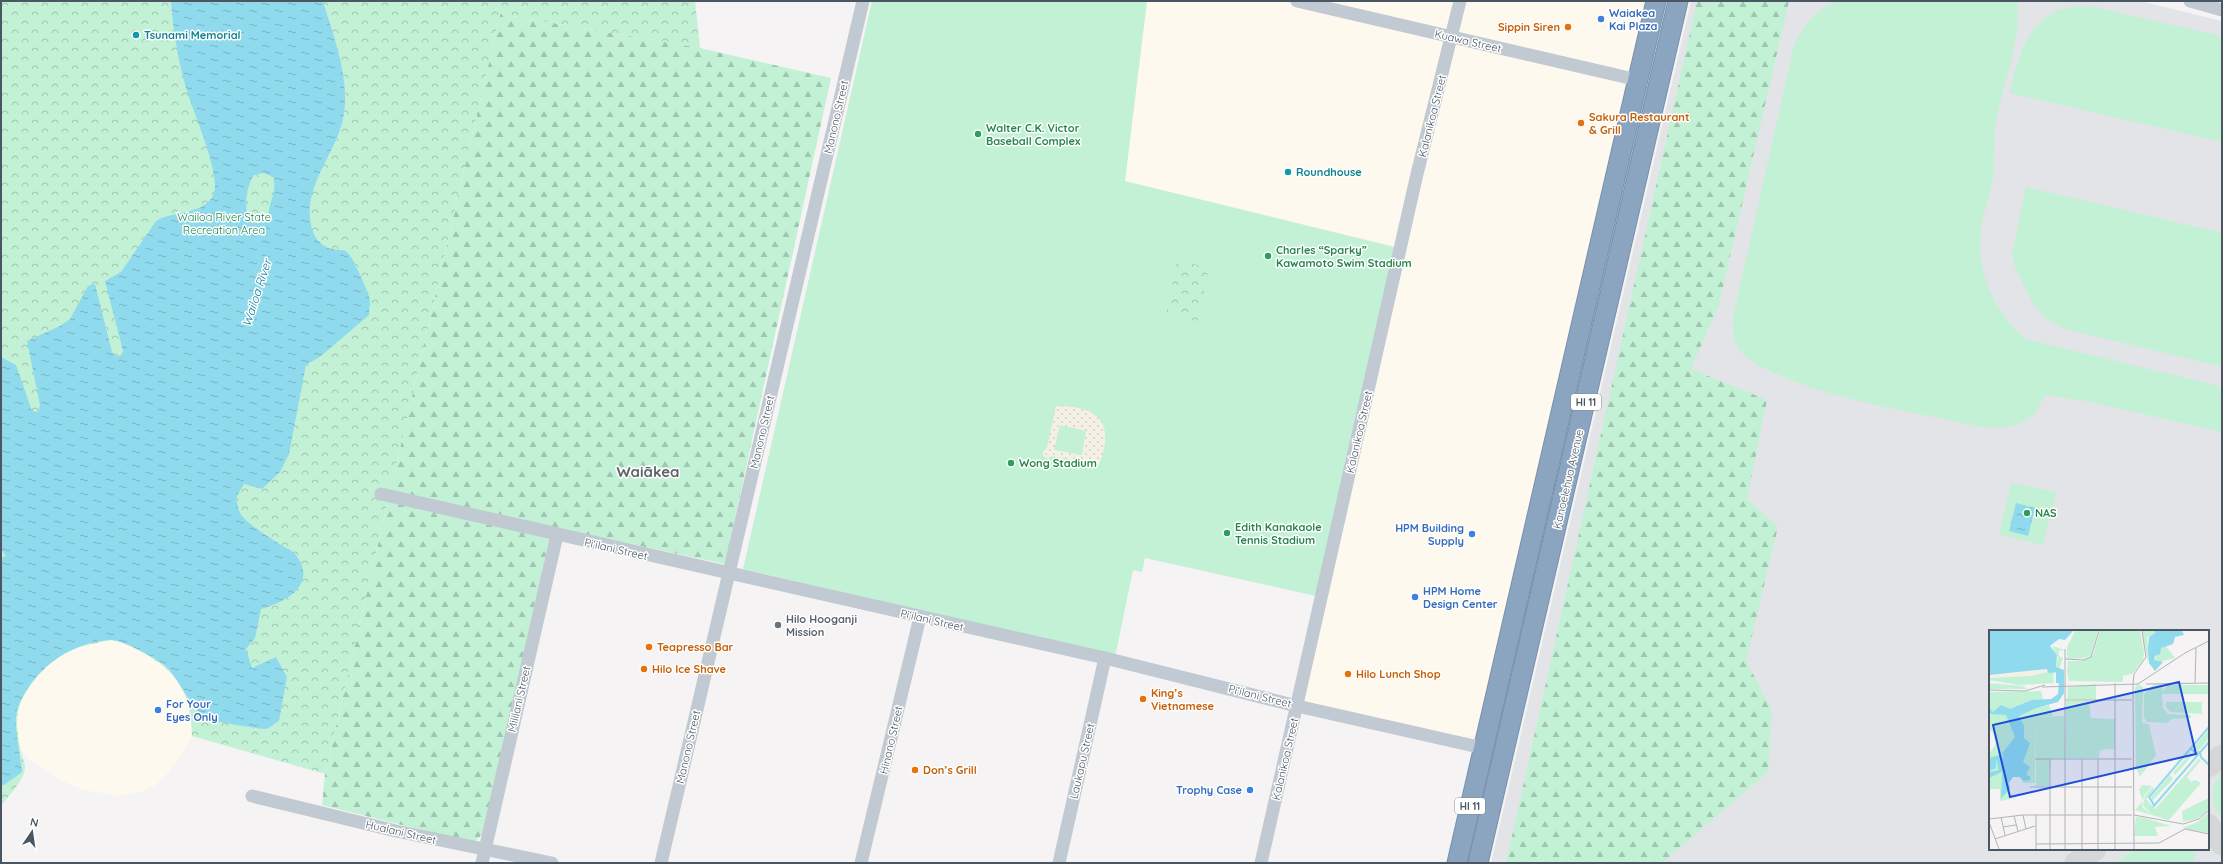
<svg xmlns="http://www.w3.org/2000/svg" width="2223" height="864" viewBox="0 0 2223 864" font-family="Quicksand,sans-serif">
  <defs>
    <pattern id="forest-firs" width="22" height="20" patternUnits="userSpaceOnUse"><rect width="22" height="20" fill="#c3f1d5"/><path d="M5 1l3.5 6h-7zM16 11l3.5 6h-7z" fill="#a0c6b0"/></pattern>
    <pattern id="sand-dots" width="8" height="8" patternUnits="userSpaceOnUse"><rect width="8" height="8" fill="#f5f0e5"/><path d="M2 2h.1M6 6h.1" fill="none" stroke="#d4d0c7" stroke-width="1.8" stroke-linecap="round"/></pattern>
    <pattern id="park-crowns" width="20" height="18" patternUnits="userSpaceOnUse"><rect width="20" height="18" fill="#c3f1d5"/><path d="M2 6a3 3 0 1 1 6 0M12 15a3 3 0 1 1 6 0" fill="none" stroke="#a0c6b0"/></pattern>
    <pattern id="water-ripples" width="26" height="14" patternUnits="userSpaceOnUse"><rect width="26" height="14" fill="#90daee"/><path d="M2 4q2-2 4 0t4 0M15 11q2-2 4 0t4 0" fill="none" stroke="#78b4c4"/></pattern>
  </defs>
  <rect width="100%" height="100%" fill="#f5f3f3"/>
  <g fill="#fdf9ef">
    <path d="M1147,1H1646L1480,730L1474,736L1461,737L1303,703L1402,248L1125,181Z"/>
    <path d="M111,640L128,645L163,664L177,679L186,696L191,717L192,736L181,756L168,773L157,784L142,792L120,796L84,790L57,779L30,760L21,750L17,732L16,713L24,694L49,663L67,652L86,644Z"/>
  </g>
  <path fill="#e2e4e7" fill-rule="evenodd" d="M1691,1H2140L2222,21V863H1491ZM1990,631H2208V849H1990Z"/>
  <g fill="#c3f1d5">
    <path d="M872,1H1147L1125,181L1398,248L1316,596L1145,558L1142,572L1133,570L1115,657L743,569Z"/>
    <path d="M1663,1H1667L1510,692L1501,716Z"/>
    <path d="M1836,1H2017C2022,41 2003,83 1996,122C1992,142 1996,163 1992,183C1989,198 1983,214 1981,230C1976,272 1994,312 2026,339L2222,387V432L2086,401L2045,395C2041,400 2039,409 2034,414C2020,428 1999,429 1981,427C1915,412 1846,403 1784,377C1770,371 1756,366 1744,355C1733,344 1732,332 1733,317L1794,46C1803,25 1815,11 1836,1Z"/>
    <path d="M2088,6L2222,36V142L2010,93C2017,59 2027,17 2067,8C2073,6 2081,6 2088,6Z"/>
    <path d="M2026,187L2222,233V367L2066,329L2047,320L2034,305L2016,270L2012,254Z"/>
    <path d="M2011,483L2056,492L2043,545L1999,534Z"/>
    <path d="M2222,773V819C2210,805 2210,787 2222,773Z"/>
    <path d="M2135,849H2196L2194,863H2116Z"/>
  </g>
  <g fill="url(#forest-firs)">
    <path d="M1697,1H1789L1719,304L1691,369L1767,400L1747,499L1778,527L1746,661L1772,710L1768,772L1662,863H1506Z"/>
    <path d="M500,14L700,48L831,78L725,564L552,527L485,831L474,843L322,805L325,774Z"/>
  </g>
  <path fill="url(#sand-dots)" fill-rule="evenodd" d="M1056,406C1100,406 1115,423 1099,465L1052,456L1049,459L1043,456V452L1047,448ZM1060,425L1086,431L1082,455L1054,450Z"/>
  <g fill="url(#park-crowns)">
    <path d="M1,1H695L700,48L500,14L325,774L192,736C191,693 178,671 140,651C132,647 121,641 112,640C107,640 101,642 97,643C65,648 41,666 25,694C13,713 17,732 21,752C22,757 25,763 25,767C25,780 8,796 1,806Z"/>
    <path d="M1177,261L1209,267L1198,321L1166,314Z"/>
  </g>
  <g fill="url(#water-ripples)" fill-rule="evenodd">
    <path d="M171,1H323C334,39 351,79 343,119C335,156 303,185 311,225C313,236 320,246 331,249C337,251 344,248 348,253C353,258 369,293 370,300C370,305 369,310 369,315L321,356L306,365L289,454L280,472L262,489L244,484L236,498C237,503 238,508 240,513C245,523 272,539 281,545C286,548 293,551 296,555C318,585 286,602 261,609L255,638L246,649L252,668L276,657L287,677L279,721C275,723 270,728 266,729C259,729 216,722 208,719C193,714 178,675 163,664C152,656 123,640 110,640C69,642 29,672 17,711C13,724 21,757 22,772L4,785H1V558L6,556L1,549V357L16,365L32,411L38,412L40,405L27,341L60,326L70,319L88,286L95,284L112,352L117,357L121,355L123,351L105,281L121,272L156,221C172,211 202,215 213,196C223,177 192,110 186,88C178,60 173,30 171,1ZM264,173L273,177C278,194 267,203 269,217C239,241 244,186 254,175Z"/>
    <path d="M2016,503L2035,508L2028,536L2009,531Z"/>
  </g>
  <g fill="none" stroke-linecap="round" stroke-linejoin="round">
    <g stroke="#d5d6d8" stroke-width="23">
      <path d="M2208,766L2222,756"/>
      <path d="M2208,825L2222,844"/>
      <path d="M2076,863L2095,849"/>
    </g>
    <defs>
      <g id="highway">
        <path d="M1457,863L1656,1"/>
        <path d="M1478,863L1678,1"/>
      </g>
    </defs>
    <use href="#highway" stroke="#7690ad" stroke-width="21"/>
    <g stroke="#c1cad2" stroke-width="13">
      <path d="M1297,1L1638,80"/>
      <path d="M2190,1L2222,10"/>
      <path d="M381,494L1105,658L1297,706L1483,748"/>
      <path d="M252,796L396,831L552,863"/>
      <path d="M482,863L557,535"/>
      <path d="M661,863L863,1"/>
      <path d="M861,863L920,617"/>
      <path d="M1059,863L1105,658"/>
      <path d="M1261,863L1417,174L1460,1"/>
    </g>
    <use href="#highway" stroke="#8ba5c1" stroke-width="19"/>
  </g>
  <g fill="#3f7fe0" stroke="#fff" stroke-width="1.5">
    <circle cx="1601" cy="19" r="4"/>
    <circle cx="1472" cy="534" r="4"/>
    <circle cx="1415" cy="597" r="4"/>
    <circle cx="158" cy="710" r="4"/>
    <circle cx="1250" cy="790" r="4"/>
  </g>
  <g fill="#e8710a" stroke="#fff" stroke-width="1.5">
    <circle cx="1568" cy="27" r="4"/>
    <circle cx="1581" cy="123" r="4"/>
    <circle cx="649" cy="647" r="4"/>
    <circle cx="644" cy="669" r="4"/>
    <circle cx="1348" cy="674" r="4"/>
    <circle cx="1143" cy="699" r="4"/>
    <circle cx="915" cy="770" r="4"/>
  </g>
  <g fill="#0f9aa8" stroke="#fff" stroke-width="1.5">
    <circle cx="136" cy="35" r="4"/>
    <circle cx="1288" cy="172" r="4"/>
  </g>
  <g fill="#2e9e5b" stroke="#fff" stroke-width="1.5">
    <circle cx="978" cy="134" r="4"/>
    <circle cx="1268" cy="256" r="4"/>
    <circle cx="1011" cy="463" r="4"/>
    <circle cx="2027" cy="513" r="4"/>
    <circle cx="1227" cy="533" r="4"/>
  </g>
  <circle fill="#6b7280" stroke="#fff" stroke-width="1.5" cx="778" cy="625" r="4"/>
  <g text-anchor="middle" stroke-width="3" stroke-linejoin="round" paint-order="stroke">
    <g fill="#fff" stroke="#808990" stroke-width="1">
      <rect x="1571" y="394" width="30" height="16" rx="3"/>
      <rect x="1455" y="798" width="30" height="16" rx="3"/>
    </g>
    <g font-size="10" font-weight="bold" fill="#4a5661">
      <text x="1586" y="406">HI 11</text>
      <text x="1470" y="810">HI 11</text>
    </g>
    <g font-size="11" font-weight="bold" fill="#366cbe" stroke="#fff" text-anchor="start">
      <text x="1609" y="17">Waiakea<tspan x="1609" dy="13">Kai Plaza</tspan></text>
      <text x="1464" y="532" text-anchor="end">HPM Building<tspan x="1464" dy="13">Supply</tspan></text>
      <text x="1423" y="595">HPM Home<tspan x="1423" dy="13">Design Center</tspan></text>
      <text x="166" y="708">For Your<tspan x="166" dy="13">Eyes Only</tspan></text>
      <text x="1242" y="794" text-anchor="end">Trophy Case</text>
    </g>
    <g font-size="11" font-weight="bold" fill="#c56008" stroke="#fff" text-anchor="start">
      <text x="1560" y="31" text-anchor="end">Sippin Siren</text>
      <text x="1589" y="121">Sakura Restaurant<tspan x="1589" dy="13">&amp; Grill</tspan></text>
      <text x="657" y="651">Teapresso Bar</text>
      <text x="652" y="673">Hilo Ice Shave</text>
      <text x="1356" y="678">Hilo Lunch Shop</text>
      <text x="1151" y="697">King’s<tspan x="1151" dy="13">Vietnamese</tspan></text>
      <text x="923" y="774">Don’s Grill</text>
    </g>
    <g font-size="11" font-weight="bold" fill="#0d838f" stroke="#fff" text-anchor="start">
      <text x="144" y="39">Tsunami Memorial</text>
      <text x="1296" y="176">Roundhouse</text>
    </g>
    <g font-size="11" fill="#4a5661" stroke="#fff">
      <text transform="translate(1468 41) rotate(13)" y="4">Kuawa Street</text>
      <text transform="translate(1432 116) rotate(-76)" y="4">Kalanikoa Street</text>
      <text transform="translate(836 117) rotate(-77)" y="4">Manono Street</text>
      <text transform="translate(762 432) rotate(-77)" y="4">Manono Street</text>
      <text transform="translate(1359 432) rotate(-77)" y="4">Kalanikoa Street</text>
      <text transform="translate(1568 479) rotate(-77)" y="4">Kanoelehua Avenue</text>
      <text transform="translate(616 549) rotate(13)" y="4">Pi‘ilani Street</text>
      <text transform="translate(932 620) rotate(13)" y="4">Pi‘ilani Street</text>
      <text transform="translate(1260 696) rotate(14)" y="4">Pi‘ilani Street</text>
      <text transform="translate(519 699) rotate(-77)" y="4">Mililani Street</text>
      <text transform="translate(891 740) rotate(-77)" y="4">Hinano Street</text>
      <text transform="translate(688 747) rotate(-77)" y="4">Manono Street</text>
      <text transform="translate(1285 759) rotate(-77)" y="4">Kalanikoa Street</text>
      <text transform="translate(1082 761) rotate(-77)" y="4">Laukapu Street</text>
      <text transform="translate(401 832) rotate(13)" y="4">Hualani Street</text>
    </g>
    <g font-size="11" font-weight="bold" fill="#27864d" stroke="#fff" text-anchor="start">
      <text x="986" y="132">Walter C.K. Victor<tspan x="986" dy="13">Baseball Complex</tspan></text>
      <text x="1276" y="254">Charles “Sparky”<tspan x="1276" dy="13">Kawamoto Swim Stadium</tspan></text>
      <text x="1019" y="467">Wong Stadium</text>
      <text x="2035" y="517">NAS</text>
      <text x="1235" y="531">Edith Kanakaole<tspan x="1235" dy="13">Tennis Stadium</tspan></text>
    </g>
    <g font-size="11" fill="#17864f" stroke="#fff">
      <text x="224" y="221">Wailoa River State<tspan x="224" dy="13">Recreation Area</tspan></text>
    </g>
    <g font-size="11" font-weight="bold" fill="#5b616d" stroke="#fff" text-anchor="start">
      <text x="786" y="623">Hilo Hooganji<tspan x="786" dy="13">Mission</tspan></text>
    </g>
    <g font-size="12" font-style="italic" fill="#0c7c9b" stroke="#fff">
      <text transform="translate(257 293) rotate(-72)" y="4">Wailoa River</text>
    </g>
    <g font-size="15" font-weight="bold" fill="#5f6368" stroke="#fff">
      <text x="648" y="477">Waiākea</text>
    </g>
  </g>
  <g transform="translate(1989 630)">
    <rect width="220" height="220" fill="#f5f3f3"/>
    <path d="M111,1H151L155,23L154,30L143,44L134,46V52L80,51L78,42H94V30L104,25ZM165,54H172L174,61L179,55H220V64H173L174,78L179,84L202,85V88L183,89L178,93L158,92L155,88V64ZM77,71H100L102,88L126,89V119L111,120L110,128H77ZM177,72H213V84L181,82L177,77ZM220,100V108L209,121H206L205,117ZM201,123L204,125L186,145L184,143ZM210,129L212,130L198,147L202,152L206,150L212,153L180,190L146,180L154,171L150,160L153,155L163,156L155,166L153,175L154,178L162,184L154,175L156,166L164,157L165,159L157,169L166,179ZM181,145L184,149L163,171L162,167ZM147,187L156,188L182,196L166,197L169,206H145Z" fill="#c3f1d5"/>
    <path d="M111,5L113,13L119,14L111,17L108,24L120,27H108L95,33L104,26ZM79,31H94V42H78ZM149,54L154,57L153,93L160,94L167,125L151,147L147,138L146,58ZM75,86L76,128L61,129L60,156H47L46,87ZM220,168V178L216,183L208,189L191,192L194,191L193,181ZM220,182V203L193,198L209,192Z" fill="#c3f1d5"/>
    <path d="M58,39L59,43L41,46L0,48V45Z" fill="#f5f0e5"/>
    <path d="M86,1H109L102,25L97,28L78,29V17ZM153,1H165V4L158,7L159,19L161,20L159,32ZM63,16L76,20L70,21V26L74,28L70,39L67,37L69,27ZM177,16L186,28L169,32L165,30L172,18ZM64,41L67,42L64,45L65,53L30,55L0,50V48L41,46ZM0,53L34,56L39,59H0ZM107,54V70L78,69L79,57ZM52,61L56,76L60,75L64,86L46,87V153H34L31,147H24L19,154L21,169L11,171V159H0V124L7,114L4,103L0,99V62Z" fill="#c3f1d5"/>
    <path d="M0,1H84L76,10L70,9L61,16L68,25L67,37L75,40V63L69,72L47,78L30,86L35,96V108L41,113L34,132L41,137L37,145L41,146V150L35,151L31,147H24L20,153L21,159L12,168L13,143L15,141L0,148L1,142L10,140L7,130V138L0,141V128L11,125L15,129L13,123L18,117L21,122L18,117L26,107L17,85L3,84L0,83V78L4,82L12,75L21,79L43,70L62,69L69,64L70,53H67V42L59,43L58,39L0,45ZM165,1H193L195,5L186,7L184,14L172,18L171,24L166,26L165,30L174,32L166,41L160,33L159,18L160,7L166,3Z" fill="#90daee"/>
    <path fill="none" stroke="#90daee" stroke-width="2" d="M202,119L207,123L211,122L212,127L220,135M165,175L160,167L220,97M164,177L220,112"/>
    <path fill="none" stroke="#b1b4b9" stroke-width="1" d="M76,29L95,30L102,27L110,1M206,53L207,18M144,54L145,44L157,27L153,1M144,54L145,219M157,54L220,53M53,57L149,54L196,23L220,11M0,60L36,61L56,55M76,70H143M46,129H143M61,129V219M109,129V219M41,157H143M34,185L37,199M145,185L194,194L210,189L220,180M25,186L29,201M12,187L16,205M0,189L34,185H143M0,192L10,219M14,197L27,195M6,209L46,196M47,214L170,213L196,199L220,204M47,219V185M76,219V19M93,219V129M126,219V53"/>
    <path fill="#1d4ed8" fill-opacity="0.15" stroke="#1d4ed8" stroke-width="2" d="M190,52L207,124L21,167L4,95Z"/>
    <rect width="220" height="220" fill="none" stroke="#4a5661" stroke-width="2"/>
  </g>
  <rect width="2223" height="864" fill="none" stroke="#4a5661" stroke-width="4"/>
  <g transform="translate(32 832) rotate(13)" stroke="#ffffff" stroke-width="3" paint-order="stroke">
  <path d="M0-3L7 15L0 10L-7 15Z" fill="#4a5661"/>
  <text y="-6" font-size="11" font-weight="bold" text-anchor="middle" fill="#4a5661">N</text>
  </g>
</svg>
